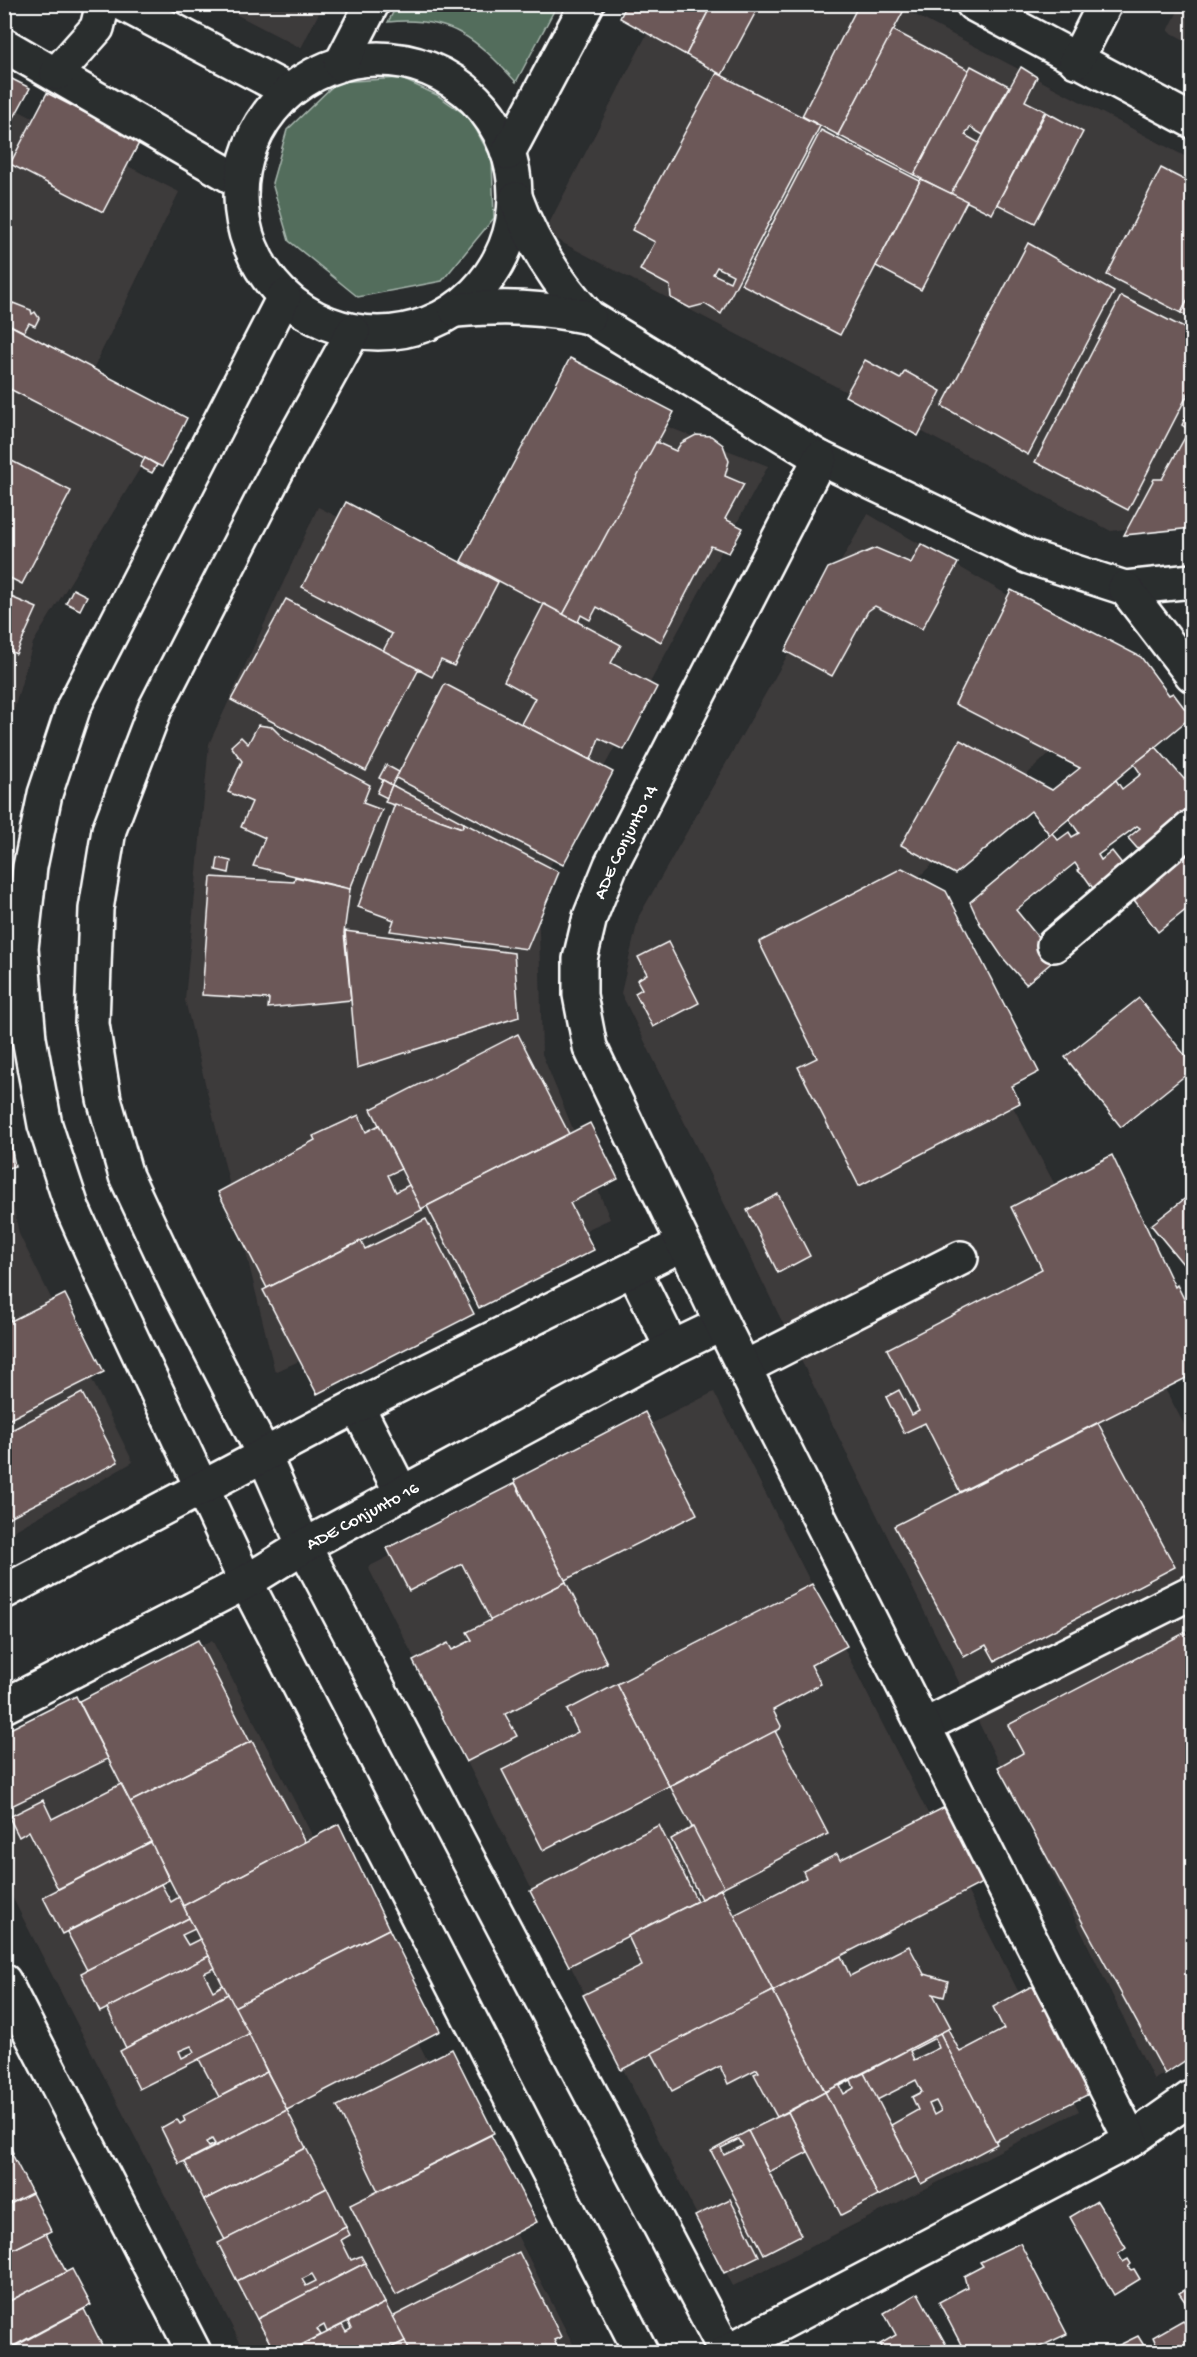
<svg xmlns="http://www.w3.org/2000/svg" width="1197" height="2357" viewBox="0 0 1197 2357" font-family="'Gochi Hand',sans-serif">
  <rect width="100%" height="100%" fill="#2a2d2e"/>
  <filter id="ink" filterUnits="userSpaceOnUse"><feTurbulence type="fractalNoise" baseFrequency=".0167" numOctaves="2"/><feDisplacementMap in="SourceGraphic" scale="12" xChannelSelector="R" yChannelSelector="G"/><feConvolveMatrix kernelMatrix="1 2 1 2 8 2 1 2 1" color-interpolation-filters="sRGB"/></filter>
  <g filter="url(#ink)">
    <g fill="#3e3a3b">
      <path d="M218,5H323L301,48Z"/>
      <path d="M662,5H896L1192,160V520L1111,531L544,233Z"/>
      <path d="M1181,5H1192V44L1168,31Z"/>
      <path d="M5,104L179,192L94,367L166,426L33,643L5,741Z"/>
      <path d="M566,387L768,466L538,888L542,1054L610,1219L275,1372L185,1000L209,744L318,507L469,583Z"/>
      <path d="M868,514L1137,670L904,891L917,929L1192,1439V2053L1154,2080L621,993L639,916Z"/>
      <path d="M4,1160L19,1234L133,1462L5,1536Z"/>
      <path d="M714,1392L1079,2111L733,2286L368,1567Z"/>
      <path d="M212,1640L577,2352H245L5,1883V1746Z"/>
    </g>
    <g fill="#526d5c" stroke="#a8b6ae" stroke-width="1.5">
      <path d="M397,5V4L557,5L516,82C476,38 451,16 388,22Z"/>
      <path d="M400,78L437,95L470,118L492,160L494,218L442,281L358,297L289,241L272,183L287,130L337,82Z"/>
    </g>
    <g fill="#6c5959" stroke="#fff" stroke-width="1.5" fill-rule="evenodd">
      <path d="M627,4H712L686,55L620,18Z"/>
      <path d="M712,4H760L722,75L686,55Z"/>
      <path d="M859,4H893L904,10L838,135L802,116Z"/>
      <path d="M893,30L969,70L914,175L838,135Z"/>
      <path d="M971,66L1009,86L983,135L970,127L965,135L979,143L951,194L914,175Z"/>
      <path d="M1021,67L1037,77L1025,101L1045,111L992,214L951,194Z"/>
      <path d="M717,73L820,126L721,314L705,304L690,308L671,298L670,286L640,270L655,242L632,230ZM717,267L733,275L730,282L713,274Z"/>
      <path d="M4,75L30,88L4,136Z"/>
      <path d="M47,93L140,141L103,212L10,164Z"/>
      <path d="M1046,112L1083,132L1035,223L997,204Z"/>
      <path d="M821,130L920,181L840,335L741,284Z"/>
      <path d="M1161,168L1192,184V292L1181,313L1107,275Z"/>
      <path d="M921,179L967,201L921,290L876,266Z"/>
      <path d="M1028,243L1114,292L1028,455L942,406Z"/>
      <path d="M1192,292V319L1181,313Z"/>
      <path d="M1121,296L1192,332V386L1128,510L1035,462Z"/>
      <path d="M13,303L31,310L32,314L35,312L39,318L35,326L29,323L24,332L4,322Z"/>
      <path d="M4,322L187,418L162,467L4,386Z"/>
      <path d="M570,358L674,412L563,615L461,561Z"/>
      <path d="M865,360L900,379L905,371L941,391L918,436L845,396Z"/>
      <path d="M1192,405V528L1124,535L1154,479H1162L1189,430L1182,425Z"/>
      <path d="M696,435L711,436L723,445L729,461L725,476L744,484L725,519L743,528L729,553L711,546L661,642L597,607L590,620L581,615L578,622L563,615L656,442L676,451L681,443Z"/>
      <path d="M4,457L71,491L22,584L4,575Z"/>
      <path d="M145,458L157,465L152,473L140,467Z"/>
      <path d="M346,502L498,582L454,666L441,660L432,677L383,651L392,634L302,587Z"/>
      <path d="M921,544L958,563L922,629L875,606L868,611L832,676L785,651L828,568L876,548L911,563Z"/>
      <path d="M73,589L87,596L80,610L66,603Z"/>
      <path d="M1011,590L1141,657L1169,695L1173,693L1191,717L1052,833L1050,835L1031,811L955,874L901,845L960,740L1052,790L1080,768L955,704Z"/>
      <path d="M4,594L37,608L16,654L4,648Z"/>
      <path d="M286,599L422,671H418L366,771L231,700Z"/>
      <path d="M544,604L621,645L611,663L657,687L624,750L599,738L591,760L521,724L535,698L504,681Z"/>
      <path d="M445,684L613,772L563,865L396,778Z"/>
      <path d="M258,725L272,727L284,739L370,785L363,803L382,810L350,889L253,866L265,838L241,827L252,802L228,792L242,761L231,746L241,737L248,744Z"/>
      <path d="M1156,747L1184,779L1189,775L1192,779V815L1144,856L1128,838L1140,828L1137,826L1098,855L1101,860L1112,851L1127,870L1097,894L1085,877L1077,870L1079,869L1075,863L1016,910L1056,959L1026,984L1003,958L980,924L970,902L1050,835L1052,833L1058,840L1069,832L1072,837L1079,833L1069,819L1116,780L1122,789L1141,774L1134,764Z"/>
      <path d="M386,765L399,772L392,785L379,778Z"/>
      <path d="M383,780L392,785L387,798L377,793Z"/>
      <path d="M392,785L464,823L462,828L385,802Z"/>
      <path d="M395,804L462,828L464,823L559,872L527,949L390,931L394,920L358,907Z"/>
      <path d="M1192,846V910L1190,912L1187,909L1158,932L1132,897Z"/>
      <path d="M218,858L231,861L229,873L216,870Z"/>
      <path d="M902,868L946,891L1039,1072L1012,1086L1020,1103L859,1186L798,1067L817,1058L759,942Z"/>
      <path d="M211,877L294,882L295,877L350,889L344,933L351,1000L268,1008L269,999L202,995Z"/>
      <path d="M345,931L514,953L519,1017L357,1068Z"/>
      <path d="M668,942L699,1003L653,1027L635,993L642,989L637,980L647,974L638,957Z"/>
      <path d="M1139,998L1192,1064V1070L1121,1127L1065,1057Z"/>
      <path d="M518,1034L569,1134L421,1209L371,1109Z"/>
      <path d="M4,1112L15,1166L4,1169Z"/>
      <path d="M359,1115L366,1132L379,1125L401,1169L388,1175L396,1192L409,1185L422,1210L267,1288L218,1192L315,1140L313,1136Z"/>
      <path d="M590,1123L618,1179L570,1203L594,1250L479,1308L427,1206Z"/>
      <path d="M1112,1155L1175,1287L1177,1285L1192,1315V1375L960,1492L925,1423L904,1433L886,1397L899,1390L912,1415L919,1411L887,1349L1042,1269L1011,1207Z"/>
      <path d="M1192,1193V1257L1183,1264L1151,1225Z"/>
      <path d="M778,1194L810,1256L778,1273L747,1210Z"/>
      <path d="M426,1219L474,1314L317,1394L263,1290L361,1241L365,1249Z"/>
      <path d="M65,1294L104,1372L4,1422V1322L10,1319L11,1321Z"/>
      <path d="M82,1393L118,1462L4,1520V1434Z"/>
      <path d="M645,1412L697,1514L565,1580L514,1480Z"/>
      <path d="M1098,1423L1175,1567L995,1661L986,1645L964,1657L894,1526Z"/>
      <path d="M515,1483L566,1582L491,1621L462,1564L409,1591L387,1548Z"/>
      <path d="M566,1582L607,1663L505,1714L517,1736L466,1762L413,1661L448,1643L452,1650L472,1640L467,1632Z"/>
      <path d="M812,1584L847,1646L811,1665L821,1684L773,1710L781,1726L780,1729L669,1786L617,1684Z"/>
      <path d="M1192,1629V2056L1165,2074L998,1767L1023,1753L1008,1725Z"/>
      <path d="M198,1640L250,1742L130,1802L79,1701Z"/>
      <path d="M617,1684L669,1786L543,1850L502,1770L578,1732L567,1710Z"/>
      <path d="M76,1696L108,1759L5,1809L9,1817L4,1819V1732Z"/>
      <path d="M775,1731L828,1834L724,1887L670,1786Z"/>
      <path d="M252,1741L305,1842L183,1906L130,1802Z"/>
      <path d="M121,1784L151,1842L58,1889L29,1831L19,1837L9,1817L43,1800L52,1819Z"/>
      <path d="M947,1806L986,1881L773,1991L734,1915L806,1878L803,1871L837,1854L840,1860Z"/>
      <path d="M339,1824L389,1929L234,2007L183,1906Z"/>
      <path d="M659,1825L697,1901L569,1966L530,1891Z"/>
      <path d="M693,1827L724,1887L701,1899L671,1839Z"/>
      <path d="M151,1842L169,1880L62,1934L43,1897Z"/>
      <path d="M161,1884L171,1902L179,1897L189,1918L87,1970L67,1932Z"/>
      <path d="M721,1889L773,1991L621,2070L583,1995L642,1966L628,1936Z"/>
      <path d="M189,1918L195,1929L182,1935L188,1945L200,1939L209,1956L100,2012L81,1973Z"/>
      <path d="M389,1929L440,2031L287,2110L234,2007Z"/>
      <path d="M909,1946L925,1976V1974L948,1981L944,1997L933,1994L951,2028L825,2092L773,1991L841,1956L850,1976Z"/>
      <path d="M209,1956L215,1968L204,1973L213,1991L223,1985L228,1994L126,2048L107,2008Z"/>
      <path d="M1030,1987H1033L1044,2008L1042,2011L1048,2007L1091,2093L995,2141L940,2033L948,2029L960,2052L1004,2029L993,2007Z"/>
      <path d="M773,1991L825,2092L777,2117L754,2074L759,2072L757,2069L728,2084L720,2066L672,2091L652,2053Z"/>
      <path d="M228,1994L249,2034L139,2089L120,2051ZM191,2046L194,2052L182,2058L179,2051Z"/>
      <path d="M940,2033L997,2144L921,2184L891,2125L918,2110L912,2097L922,2092L916,2080L877,2100L864,2073ZM935,2038L939,2048L914,2060L910,2051ZM936,2101L941,2111L934,2115L929,2104Z"/>
      <path d="M249,2034L267,2072L219,2097L199,2059Z"/>
      <path d="M452,2049L494,2133L378,2191L337,2106Z"/>
      <path d="M267,2072L287,2110L179,2164L161,2128L177,2119L180,2124L185,2121L183,2116ZM212,2139L215,2144L209,2147L206,2142Z"/>
      <path d="M864,2073L917,2176L878,2196L825,2092ZM851,2080L854,2088L844,2094L840,2086Z"/>
      <path d="M825,2092L878,2196L841,2215L788,2112Z"/>
      <path d="M287,2110L306,2148L204,2200L185,2162Z"/>
      <path d="M788,2112L808,2152L769,2172L748,2131Z"/>
      <path d="M748,2131L801,2235L764,2254L711,2151ZM739,2139L743,2146L724,2155L721,2148Z"/>
      <path d="M491,2135L537,2222L396,2295L350,2205Z"/>
      <path d="M4,2136L13,2153L4,2158Z"/>
      <path d="M306,2148L327,2188L225,2240L204,2200Z"/>
      <path d="M12,2154L32,2193L4,2207V2158Z"/>
      <path d="M327,2188L346,2227L237,2281L218,2243Z"/>
      <path d="M32,2193L51,2231L4,2254V2207Z"/>
      <path d="M730,2199L759,2256L724,2273L695,2216Z"/>
      <path d="M1097,2201L1126,2248L1118,2254L1123,2262L1128,2259L1131,2264L1128,2267L1131,2270L1134,2269L1140,2279L1114,2295L1070,2217Z"/>
      <path d="M346,2227L350,2235L341,2240L351,2260L361,2256L365,2263L257,2319L237,2281ZM312,2274L316,2281L306,2286L302,2279Z"/>
      <path d="M46,2233L66,2272L4,2304V2254Z"/>
      <path d="M1020,2243L1067,2334L1029,2352H965L939,2302L967,2287L964,2276L983,2266L980,2262Z"/>
      <path d="M519,2252L561,2337L554,2340L560,2352H410L392,2317Z"/>
      <path d="M365,2263L385,2303L327,2332L324,2325L317,2329L321,2335L288,2352H275L257,2319Z"/>
      <path d="M72,2269L91,2305L4,2351V2304Z"/>
      <path d="M1187,2288L1192,2292V2312L1179,2293Z"/>
      <path d="M918,2293L950,2352H885L880,2344L896,2335L884,2313Z"/>
      <path d="M385,2303L405,2341L382,2352H331L329,2347L323,2350L324,2352H288L342,2325L346,2332L351,2329L348,2322Z"/>
      <path d="M84,2309L104,2349L97,2352H4Z"/>
      <path d="M1183,2320L1192,2335V2352H1148L1146,2350L1156,2344L1153,2337Z"/>
      <path d="M1138,2336L1148,2352H1105Z"/>
      <path d="M405,2341L410,2352H382Z"/>
    </g>
    <g fill="none" stroke-linecap="round" stroke-linejoin="round">
      <defs>
        <g id="minor">
          <path d="M123,4L289,91"/>
          <path d="M973,4L1192,121"/>
          <path d="M4,45L241,182"/>
          <circle cx="378" cy="196" r="137"/>
          <path d="M1076,61L1105,4"/>
          <path d="M341,64L372,4"/>
          <path d="M57,73L97,28L103,4"/>
          <path d="M508,153L587,4"/>
          <path d="M516,199C532,244 556,281 589,317L820,458L1029,557L1125,588L1192,581"/>
          <path d="M284,297L74,706L45,794L30,867L21,948L29,1038L45,1125L73,1210L102,1275L246,1582L641,2352"/>
          <path d="M456,310C506,306 540,307 589,317"/>
          <path d="M353,332L283,459L155,709L109,830L96,909L92,1024L104,1099L126,1176L176,1283L264,1455L304,1546L726,2352"/>
          <path d="M1125,588L1192,675"/>
          <path d="M1054,945L1192,827"/>
          <path d="M633,1269L672,1348"/>
          <path d="M744,1368L961,1258"/>
          <path d="M357,1406L402,1494"/>
          <path d="M4,1592L357,1406L683,1244"/>
          <path id="s1" d="M4,1706L246,1582L304,1546L672,1348L722,1324"/>
          <path d="M924,1726L1192,1592"/>
          <path d="M4,1981L194,2352"/>
          <path d="M1131,2140L1192,2097"/>
          <path id="s2" d="M726,2352L1131,2140L722,1324L590,1047L580,995V959L590,917L611,865L820,458"/>
        </g>
      </defs>
      <use href="#minor" stroke="#fff" stroke-width="38"/>
      <use href="#minor" stroke="#2a2d2e" stroke-width="33"/>
    </g>
  </g>
  <g text-anchor="middle" stroke-width="6" stroke-linejoin="round" paint-order="stroke">
    <g font-size="18" fill="#fff" stroke="#2a2d2e">
      <text dy="6" stroke="none"><textPath href="#s2" startOffset="1892">ADE Conjunto 14</textPath></text>
      <text dy="6" stroke="none"><textPath href="#s1" startOffset="406">ADE Conjunto 16</textPath></text>
    </g>
  </g>
  <rect width="1197" height="2357" fill="none" stroke="#2a2d2e" stroke-width="24"/>
  <rect x="12" y="12" width="1173" height="2333" fill="none" stroke="#fff" stroke-width="2" filter="url(#ink)"/>
</svg>
